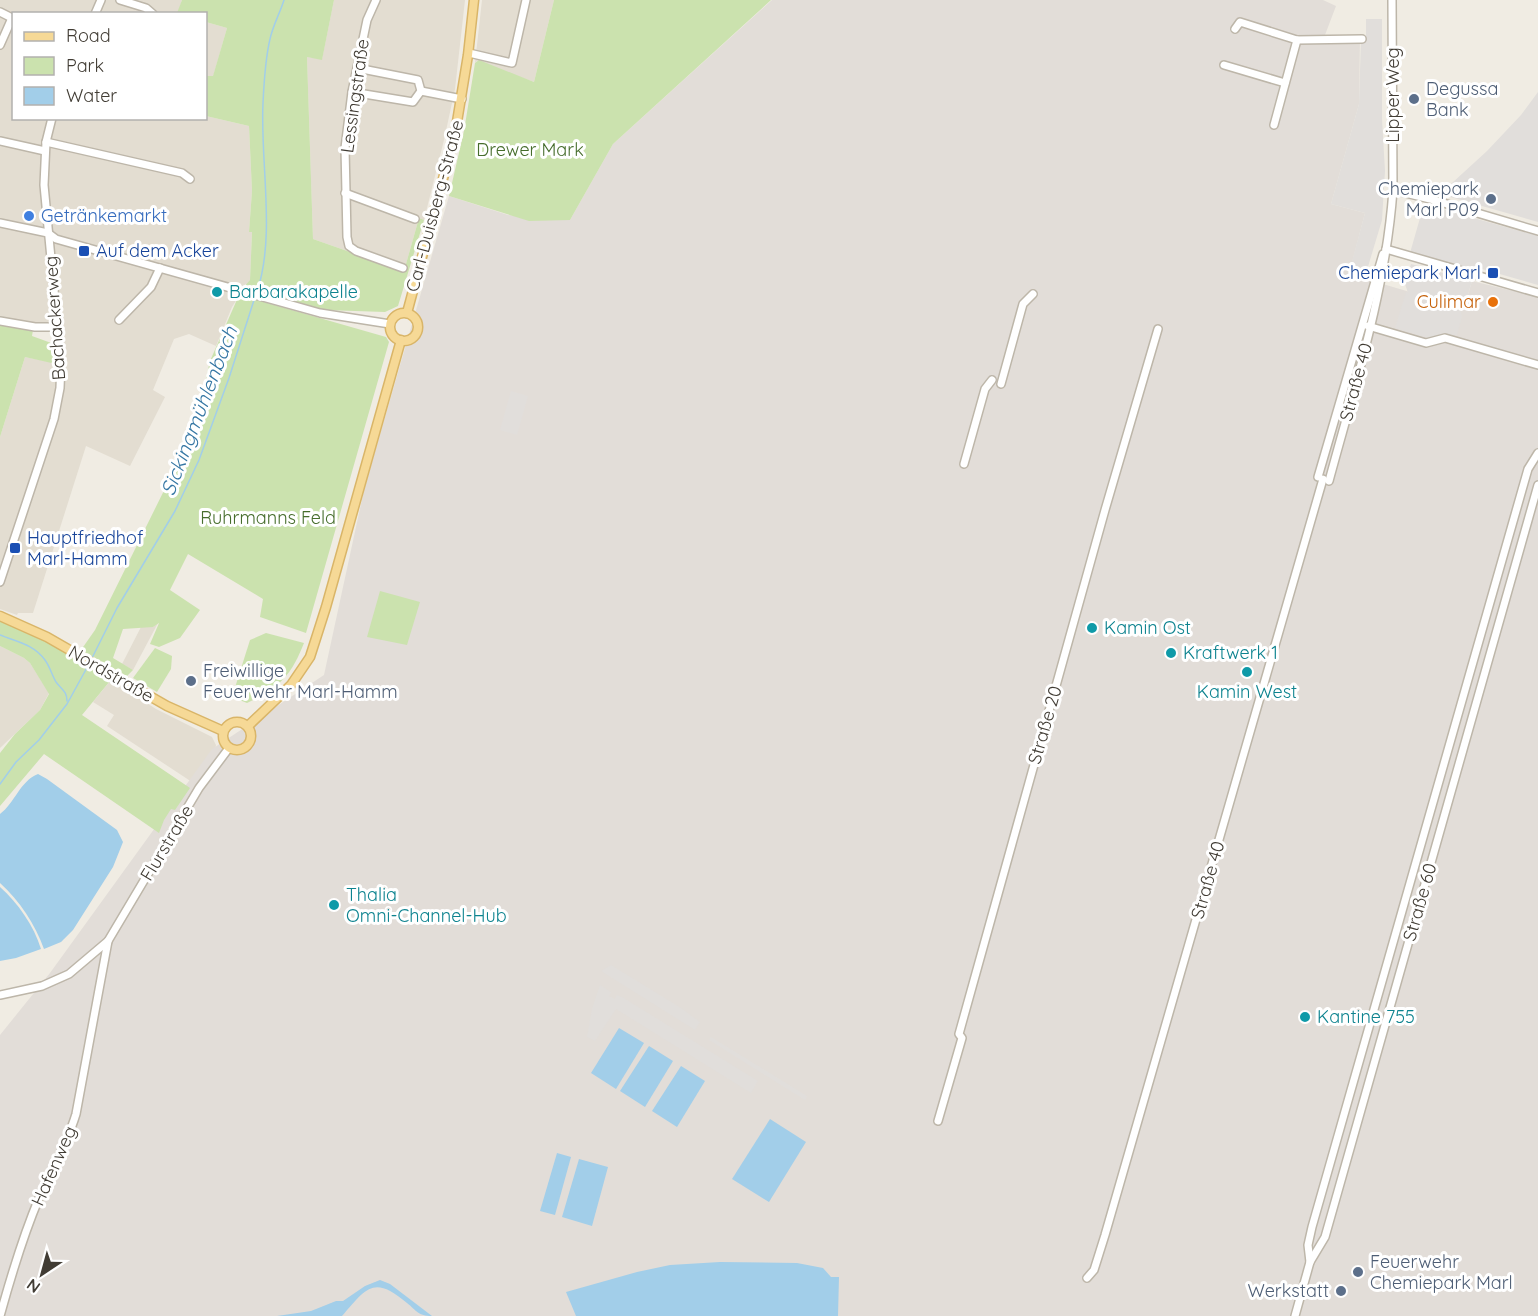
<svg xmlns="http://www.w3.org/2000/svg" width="1538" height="1316" viewBox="0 0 1538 1316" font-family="Quicksand,sans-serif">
  <rect width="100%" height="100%" fill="#f0ece3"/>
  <g fill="#e3ddd1">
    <path d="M0,0H182L178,13L14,14V118H206V116L249,126L252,191L249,232L252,231L250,280L248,285L245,284L242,296H239L232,307L216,346L189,334L174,339L153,390L165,397L130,466L86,446L33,613H18L17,615L0,609V437L25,357L56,363L52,322H27L0,317Z"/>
    <path d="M334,0H465L455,89L444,140L424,220L419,218L404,271L313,239L307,57L322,59Z"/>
    <path d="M482,0H554L534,82L477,61L475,63Z"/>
    <path d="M206,22L227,28L213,77L206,76Z"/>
    <path d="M158,623L133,670L122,664L141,627H153Z"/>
    <path d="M0,646L24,658L30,663L49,693L40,710L0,748Z"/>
    <path d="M111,680L156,709L212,737L216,745L215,750L195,784L107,726L114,715L93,702Z"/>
  </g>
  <path fill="#e2ddd8" d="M772,0H1323L1336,6L1325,35L1360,37L1359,104L1331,204L1365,213L1349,274L1464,308L1472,281L1538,297V1316H0V1035L50,973L212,749L324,675L364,490L449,196L508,215L570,220L613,144Z"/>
  <g fill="#cbe2ae">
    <path d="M182,0H334L322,60L307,57L313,239L404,271L419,218L424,220L398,306L385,312L325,310L244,287L250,280L252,232H249L252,191L249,126L206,116V76H213L227,28L206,22V14L177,13Z"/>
    <path d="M554,0H771L613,144L570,220L529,221L449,196L464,131L475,63L479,60L534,82Z"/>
    <path d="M239,295L386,337L389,342L306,633L260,617L263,599L188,554L170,590L200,610L180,638L159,647L150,644L159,623L153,627L123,629L113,658L133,670L127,676L81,650L95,630L192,434L191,433L200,410L207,398L202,395L210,361Z"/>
    <path d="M0,324L33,330L32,336L54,344L56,364L25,357L0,437Z"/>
    <path d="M380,591L420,602L407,645L367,637Z"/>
    <path d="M0,619L77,657L76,659C87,665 108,673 115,682L110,681L82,715L190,788L175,810L171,809L164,820L159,833L44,754L0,806V753L15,734L40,710L49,694L30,663L24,658L0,646Z"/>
    <path d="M266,633L304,643C291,676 279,688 247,703L232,697L250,640Z"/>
    <path d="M155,648L172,656L171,669L157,692L133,678Z"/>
  </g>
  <g fill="#e1dedb">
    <path d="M1366,19H1382V119L1385,171L1382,220L1367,270L1351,265L1365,213L1331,204L1359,104L1361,37L1366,36Z"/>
    <path d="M1538,92V222L1440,194L1487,151L1521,115Z"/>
    <path d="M1424,204L1538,236V285L1475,267L1467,268L1410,253Z"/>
    <path d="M1411,264L1472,281L1464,308L1459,307L1462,316L1457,335L1432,339L1395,328L1406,292L1408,293L1405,284Z"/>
    <path d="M511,391L528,396L517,435L500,430Z"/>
    <path d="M611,965L681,1008L700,1022L695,1030L601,971Z"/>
    <path d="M600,985L611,992L609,996L615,999L617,995L622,997L758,1081L751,1093L616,1009L595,1041L587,1037L592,1009Z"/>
    <path d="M711,1037L807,1096L805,1100L709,1040Z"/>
  </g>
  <g fill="#a2cee9">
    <path d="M38,774L47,779L117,830L123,842L113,867L73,930L61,942L44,949C35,924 20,901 0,883V814C15,803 20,781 38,774Z"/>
    <path d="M0,887C18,903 34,926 41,949L16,958L0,961Z"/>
    <path d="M619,1028L644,1043L616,1089L591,1073Z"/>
    <path d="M649,1046L673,1061L645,1107L620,1091Z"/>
    <path d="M681,1066L705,1081L677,1127L652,1111Z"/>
    <path d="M770,1119L806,1142L769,1202L732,1179Z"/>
    <path d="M557,1153L571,1157L555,1215L540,1211Z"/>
    <path d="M579,1159L608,1167L592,1226L562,1217Z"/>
    <path d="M720,1262L797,1263L823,1268L831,1277H839L838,1316H576L566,1292L637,1272L670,1265Z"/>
    <path d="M380,1280L390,1284L432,1316C418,1316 417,1311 407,1303C374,1275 367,1287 342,1316H277L311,1311L336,1301H343L365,1286Z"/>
  </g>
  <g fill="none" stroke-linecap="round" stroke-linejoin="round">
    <g stroke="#a2cee9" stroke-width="1.5">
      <path d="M257,292C276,235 260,162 263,103C264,82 265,60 270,39C273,25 280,13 284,0"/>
      <path d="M0,635C17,642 33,644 45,660C50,667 52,675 56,682C62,690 67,691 67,701"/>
      <path d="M91,660L117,608L175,511L199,460L229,378L255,297"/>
      <path d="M0,784L16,762L39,740L67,704L89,664"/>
    </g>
    <defs>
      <g id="minor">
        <path d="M120,0L146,8L153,14"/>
        <path d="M376,0L367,20L352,92L345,148L347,237L349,246L356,251L403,268"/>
        <path d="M0,12L14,19"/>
        <path d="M95,14L101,0"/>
        <path d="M1235,29L1240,22L1297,40L1362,39"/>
        <path d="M0,45L12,18"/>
        <path d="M469,53L512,63L526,0"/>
        <path d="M1224,65L1285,83"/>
        <path d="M421,91L462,99"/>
        <path d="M352,92L413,102L421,91L418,80L357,68"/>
        <path d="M1274,125L1297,40"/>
        <path d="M0,141L45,151"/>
        <path d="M46,142L182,173L190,179"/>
        <path d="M1393,190L1430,199L1538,231"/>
        <path d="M345,193L415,219"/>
        <path d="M0,223L48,233L56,239L320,313L390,324"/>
        <path d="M1386,249L1538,293"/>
        <path d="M119,320L151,287L160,268"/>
        <path d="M0,321L35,327H57"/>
        <path d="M1368,326L1426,343L1445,338L1538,365"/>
        <path d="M1001,384L1023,304L1033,294"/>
        <path d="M964,464L985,389L992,380"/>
        <path d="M1318,477L1383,254"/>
        <path d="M1329,481C1355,385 1386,289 1393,190L1392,0"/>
        <path d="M0,582L54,419L60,388L61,363L44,185L46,142L52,118"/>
        <path d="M0,995L42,986L69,974L108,941L199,788L229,748"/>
        <path d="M938,1121L962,1038L959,1034L1105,510L1158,329"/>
        <path d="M1310,1262L1308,1245L1312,1227L1528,469L1538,453"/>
        <path d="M1087,1278L1094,1270L1105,1235L1323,479"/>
        <path d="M0,1316C11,1276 23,1236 39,1198C52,1170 67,1144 76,1114L108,941"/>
        <path d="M1295,1316L1310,1262L1325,1237L1538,485"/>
      </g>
      <g id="major">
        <path d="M407,313L455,134L468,55L474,0"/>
        <circle cx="404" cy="327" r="14"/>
        <path d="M0,616L47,637L167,706L223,731"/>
        <circle cx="237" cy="736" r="14"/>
        <path d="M248,726L291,685L310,657L326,607L401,340"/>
      </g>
    </defs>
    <use href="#minor" stroke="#bdb6a9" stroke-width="10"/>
    <use href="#major" stroke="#d9b568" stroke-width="11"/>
    <use href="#minor" stroke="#fff" stroke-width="7"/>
    <use href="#major" stroke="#f6d996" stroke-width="8"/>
  </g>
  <g fill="#5c6f8a" stroke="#fff" stroke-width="2">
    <circle cx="1414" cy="99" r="6"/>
    <circle cx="1491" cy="199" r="6"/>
    <circle cx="191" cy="681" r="6"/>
    <circle cx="1358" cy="1272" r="6"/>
    <circle cx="1341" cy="1291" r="6"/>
  </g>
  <circle fill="#3f7fe0" stroke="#fff" stroke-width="2" cx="29" cy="216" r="6"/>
  <g fill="#1a4fb4" stroke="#fff" stroke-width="2">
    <rect x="78" y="245" width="12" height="12" rx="3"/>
    <rect x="1487" y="267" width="12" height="12" rx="3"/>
    <rect x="9" y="542" width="12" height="12" rx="3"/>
  </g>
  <g fill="#0f9aa8" stroke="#fff" stroke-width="2">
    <circle cx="217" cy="292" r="6"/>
    <circle cx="1092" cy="628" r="6"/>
    <circle cx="1171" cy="653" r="6"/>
    <circle cx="1247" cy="672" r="6"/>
    <circle cx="334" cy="905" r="6"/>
    <circle cx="1305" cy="1017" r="6"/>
  </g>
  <circle fill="#e8710a" stroke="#fff" stroke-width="2" cx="1493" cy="302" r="6"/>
  <g text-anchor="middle" stroke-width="6" stroke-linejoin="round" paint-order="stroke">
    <g font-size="18" fill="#4e5e75" stroke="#fff" text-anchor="start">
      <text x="1426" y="95">Degussa<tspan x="1426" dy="21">Bank</tspan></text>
      <text x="1479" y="195" text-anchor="end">Chemiepark<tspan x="1479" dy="21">Marl P09</tspan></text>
      <text x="203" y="677">Freiwillige<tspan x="203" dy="21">Feuerwehr Marl-Hamm</tspan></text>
      <text x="1370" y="1268">Feuerwehr<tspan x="1370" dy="21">Chemiepark Marl</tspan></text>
      <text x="1329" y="1297" text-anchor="end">Werkstatt</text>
    </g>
    <g font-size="18" fill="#413c34" stroke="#fff">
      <text transform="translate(1393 95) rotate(-90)" y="6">Lipper Weg</text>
      <text transform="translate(355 96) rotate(-82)" y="6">Lessingstraße</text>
      <text transform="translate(435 206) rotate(-75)" y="6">Carl-Duisberg-Straße</text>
      <text transform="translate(55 318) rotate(-94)" y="6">Bachackerweg</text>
      <text transform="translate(1356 382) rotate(-75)" y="6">Straße 40</text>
      <text transform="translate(111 674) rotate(30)" y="6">Nordstraße</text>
      <text transform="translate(1045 725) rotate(-74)" y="6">Straße 20</text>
      <text transform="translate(167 843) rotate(-59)" y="6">Flurstraße</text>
      <text transform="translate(1208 880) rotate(-74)" y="6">Straße 40</text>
      <text transform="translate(1420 902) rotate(-74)" y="6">Straße 60</text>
      <text transform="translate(54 1166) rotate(-66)" y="6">Hafenweg</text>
    </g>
    <g font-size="18" fill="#466d2c" stroke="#fff">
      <text x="530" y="156">Drewer Mark</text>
      <text x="268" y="524">Ruhrmanns Feld</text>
    </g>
    <g font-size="18" fill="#366cbe" stroke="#fff" text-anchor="start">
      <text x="41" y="222">Getränkemarkt</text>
    </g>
    <g font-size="18" fill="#164399" stroke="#fff" text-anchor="start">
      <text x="96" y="257">Auf dem Acker</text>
      <text x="1481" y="279" text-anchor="end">Chemiepark Marl</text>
      <text x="27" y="544">Hauptfriedhof<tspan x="27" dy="21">Marl-Hamm</tspan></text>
    </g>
    <g font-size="18" fill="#0d838f" stroke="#fff" text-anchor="start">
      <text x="229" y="298">Barbarakapelle</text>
      <text x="1104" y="634">Kamin Ost</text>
      <text x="1183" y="659">Kraftwerk 1</text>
      <text x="1247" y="698" text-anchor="middle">Kamin West</text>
      <text x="346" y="901">Thalia<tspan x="346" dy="21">Omni-Channel-Hub</tspan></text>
      <text x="1317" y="1023">Kantine 755</text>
    </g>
    <g font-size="18" fill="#c56008" stroke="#fff" text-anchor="end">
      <text x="1481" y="308">Culimar</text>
    </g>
    <g font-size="20" font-style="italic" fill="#3677a4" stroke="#fff">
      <text transform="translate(199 411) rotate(-69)" y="7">Sickingmühlenbach</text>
    </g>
  </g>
  <rect x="12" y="12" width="195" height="108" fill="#ffffff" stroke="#b3b1ae" stroke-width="1.5"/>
  <rect x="24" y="32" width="30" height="9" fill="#f6d996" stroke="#b3b1ae" stroke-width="1.5"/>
  <text x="66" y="42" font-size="18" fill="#413c34">Road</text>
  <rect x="24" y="57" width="30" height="18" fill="#cbe2ae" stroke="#b3b1ae" stroke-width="1.5"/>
  <text x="66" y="72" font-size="18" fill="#413c34">Park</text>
  <rect x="24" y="87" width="30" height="18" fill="#a2cee9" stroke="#b3b1ae" stroke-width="1.5"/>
  <text x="66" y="102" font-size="18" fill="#413c34">Water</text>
  <g transform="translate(42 1274) rotate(216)" stroke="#ffffff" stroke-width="4.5" paint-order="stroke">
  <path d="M0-4.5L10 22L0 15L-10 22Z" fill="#413c34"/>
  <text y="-9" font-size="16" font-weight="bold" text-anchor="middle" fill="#413c34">N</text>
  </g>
</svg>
